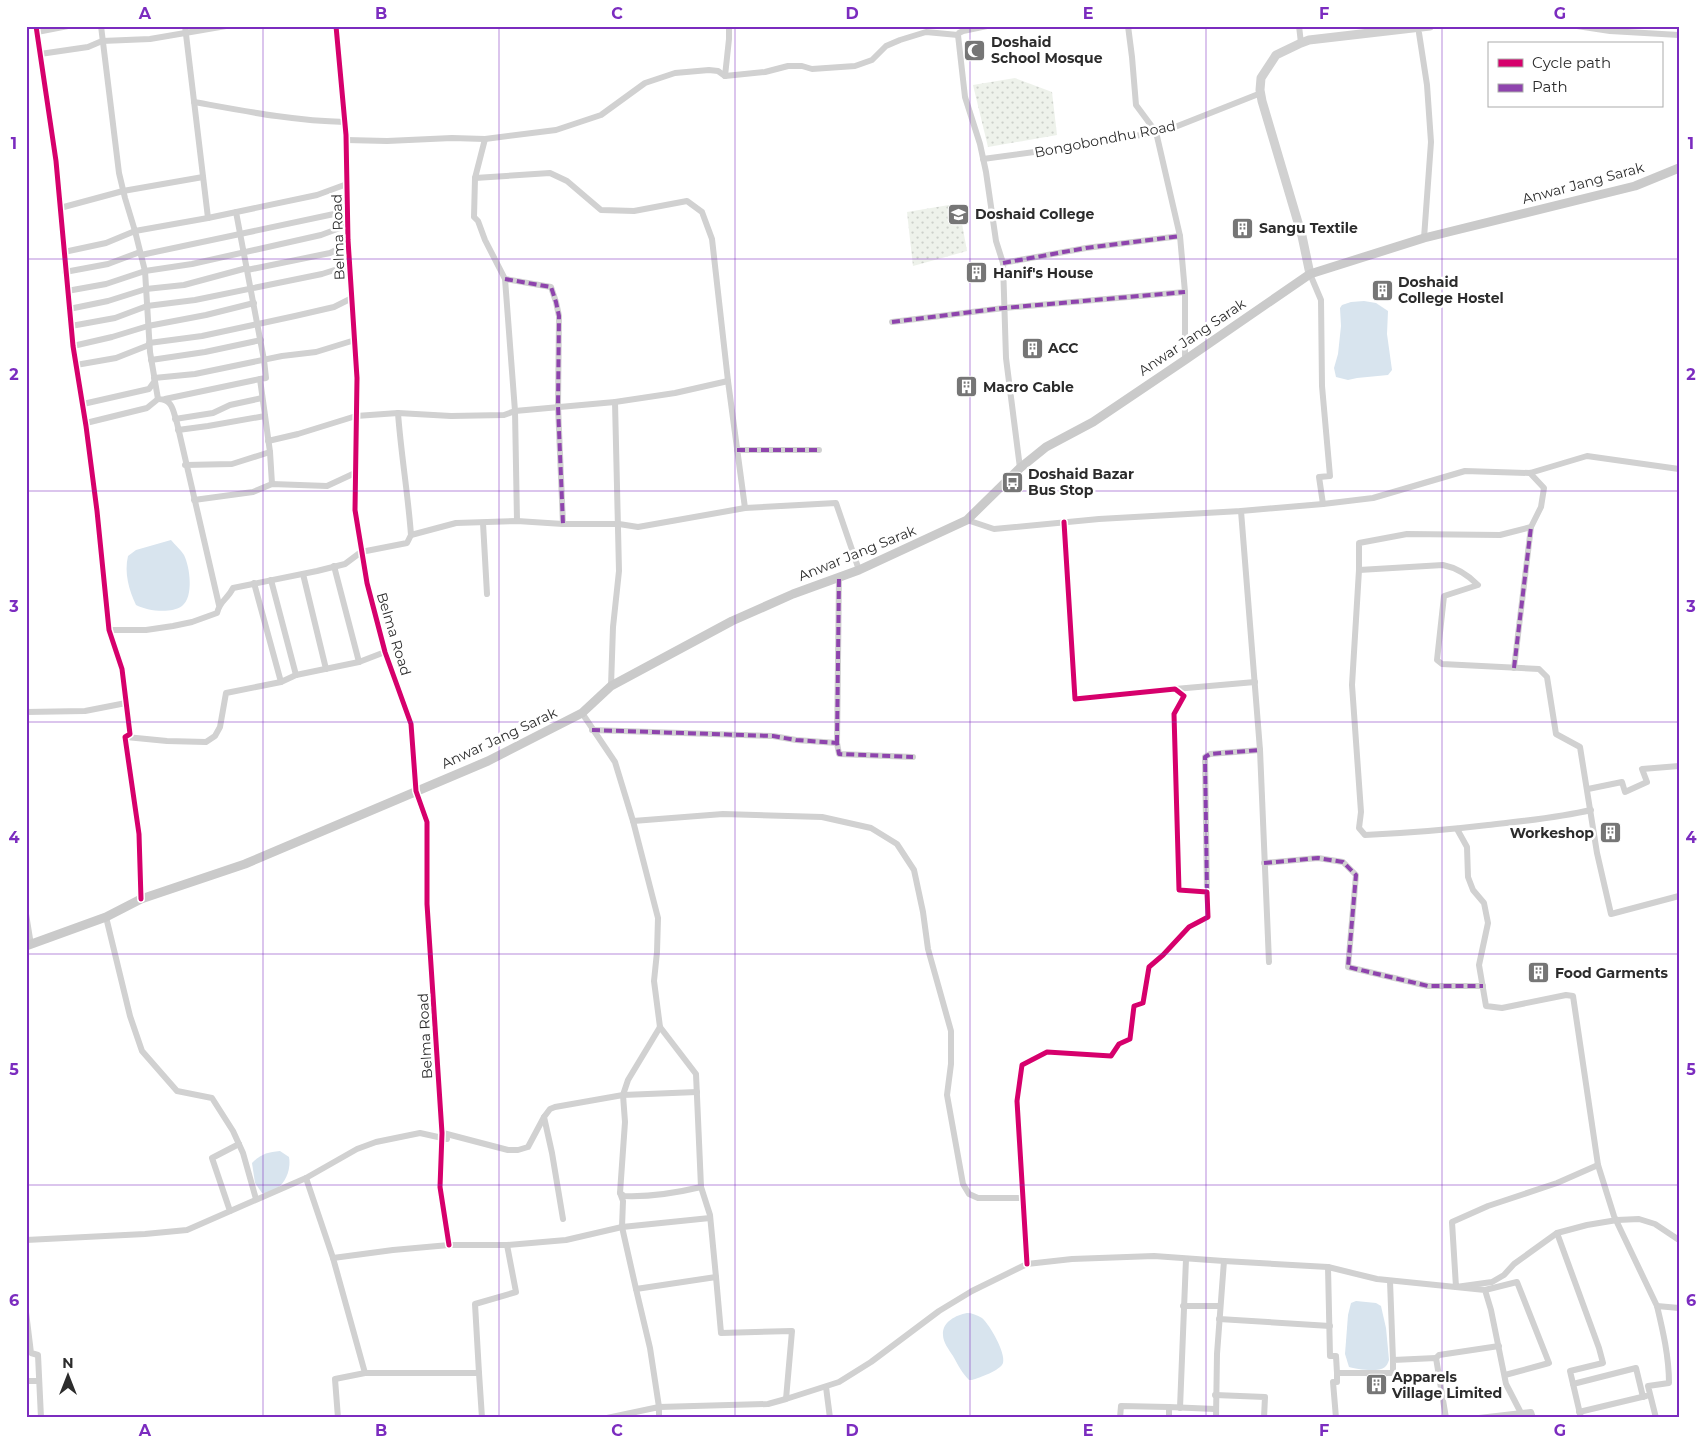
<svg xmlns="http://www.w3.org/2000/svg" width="1705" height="1444" viewBox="0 0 1705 1444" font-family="Montserrat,sans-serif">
  <defs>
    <pattern id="park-dots" width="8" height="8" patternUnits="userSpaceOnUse" patternTransform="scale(1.25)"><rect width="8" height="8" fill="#eef2eb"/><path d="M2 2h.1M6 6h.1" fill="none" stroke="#ccd0ca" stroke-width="1.8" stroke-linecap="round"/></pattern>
  </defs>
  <rect width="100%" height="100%" fill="#fff"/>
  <g fill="url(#park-dots)">
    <path d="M1015,78L1052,92L1057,135L988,147L973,85Z"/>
    <path d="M949,205L961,218L967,251L913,266L907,212Z"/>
  </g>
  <g fill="#d8e4ee">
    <path d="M1364,301L1376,303L1388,311L1387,334L1392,370L1388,375L1357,378L1348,380L1336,377L1334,368L1338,354L1341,326L1340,308L1342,305L1351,302Z"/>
    <path d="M171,540C175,545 181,550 184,555C190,567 194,597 182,606C171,614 147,611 136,605C129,590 124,573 128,556L136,550Z"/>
    <path d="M280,1151L289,1157C292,1173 281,1194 262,1193L255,1183L252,1163C261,1154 268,1152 280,1151Z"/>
    <path d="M1356,1301L1376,1303L1381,1306L1386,1328L1389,1360C1388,1363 1387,1365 1385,1367C1378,1373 1356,1369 1349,1367L1345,1354L1348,1315L1351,1303Z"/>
    <path d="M967,1313C972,1313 977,1315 982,1318C990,1325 1006,1353 1003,1363C1001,1370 979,1378 972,1380H969C962,1373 958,1365 953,1356C949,1350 943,1342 943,1335C942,1322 956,1315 967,1313Z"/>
  </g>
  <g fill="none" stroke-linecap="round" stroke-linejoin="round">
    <g stroke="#d1d1d1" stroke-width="6">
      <path d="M36,26L56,161L73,346L86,426L97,511L109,630L122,669L130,734L125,737L139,834L141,899"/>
      <path d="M101,26L119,173L125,198L135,231L145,271L150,352L158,399C173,399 173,411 177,423L219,605"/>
      <path d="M185,26L208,218"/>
      <path d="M336,26L346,135L348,240L357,378L355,510L367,583L385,652L411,724L416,791L427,822V904L442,1133L440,1187L449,1245"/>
      <path d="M1128,26L1132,57L1136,105L1156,132L1180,236L1185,292V360"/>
      <path d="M1299,26L1301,43"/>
      <path d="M1577,26L1610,31L1679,35"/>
      <path d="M37,32L68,26"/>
      <path d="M1419,33L1427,85L1431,142L1424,238"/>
      <path d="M958,35L965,97L980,144L986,172L996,241L1003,263L1006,358L1020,468"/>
      <path d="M958,35L959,33L963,31L987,26"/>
      <path d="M40,54L88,47L102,41L150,39L226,26"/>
      <path d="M725,76L729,39V26"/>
      <path d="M194,102C244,111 294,121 345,122"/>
      <path d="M485,139L475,178L550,173L567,181L601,210L634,211L687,201L702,212L712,239L728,381L745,508"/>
      <path d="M346,140L387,141L452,138L485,139L556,130L601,115L645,83L675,73L709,70L718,71L725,76L765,72L788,66H802L812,69L855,66L872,60L886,46L900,40L926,32L958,35"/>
      <path d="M983,159L1093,144L1156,132L1175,127L1261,93"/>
      <path d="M475,178L474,217L478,221L485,240L505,279L515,411L517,521"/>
      <path d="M60,208L123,191L203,177"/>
      <path d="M236,212L264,360L266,378L260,379L270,452L272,484"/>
      <path d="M64,252L106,243L135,231L208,218L317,195L347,184"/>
      <path d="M141,255L334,214L347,207"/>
      <path d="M1003,263L1086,248L1180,236"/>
      <path d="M247,270L330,253L348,244"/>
      <path d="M65,272L108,264L140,252"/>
      <path d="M1310,274L1321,300L1322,386L1330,476L1319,477L1323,504"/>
      <path d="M505,279L551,287L556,302L559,316L558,406L563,524"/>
      <path d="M67,291L106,284L145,271L192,264L321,235L348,225"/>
      <path d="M69,309L108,301L146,289L184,285L247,268"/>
      <path d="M892,322L1004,308L1185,292"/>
      <path d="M71,326L115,318L147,306L195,300L322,274L350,265"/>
      <path d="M149,343L202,336L295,316L334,307L352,298"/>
      <path d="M73,346L112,337L148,326L206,315L254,303"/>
      <path d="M151,360L205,352L261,340"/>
      <path d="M76,365L116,358L149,345"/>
      <path d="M154,378L195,374L282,356L316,352L355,340"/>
      <path d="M165,399L260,379"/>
      <path d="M83,404L149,389L154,382"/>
      <path d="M398,413C401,454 408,494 411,535"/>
      <path d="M175,419L213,413L230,405L262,398"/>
      <path d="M86,423L147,408L158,399"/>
      <path d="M178,430L208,426L265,416"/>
      <path d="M268,441L298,434L356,416L398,413L451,416L504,415L515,411L615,402L675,393L728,381"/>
      <path d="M737,450H819"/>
      <path d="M185,465L232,464L270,452"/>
      <path d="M1530,473L1544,488L1541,507L1531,527L1500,535L1407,534L1359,543V570L1352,685L1361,812L1359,828L1365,835C1406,833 1447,830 1488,825C1523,821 1557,818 1591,810"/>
      <path d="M194,500L253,492L272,484L327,486L355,473"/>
      <path d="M1241,511L1260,750L1269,962"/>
      <path d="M967,520L994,529L1099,519L1241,511L1323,504L1373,498L1465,471L1530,473L1587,456L1679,469"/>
      <path d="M483,523L487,594"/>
      <path d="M334,566L359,662"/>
      <path d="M1359,570L1443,565C1458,568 1468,575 1478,585L1444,596L1437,660L1442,664L1539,669L1547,677L1556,734L1580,747L1597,853L1611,914L1679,896"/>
      <path d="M303,574L326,669"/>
      <path d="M271,580L296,675"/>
      <path d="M254,583L281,682"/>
      <path d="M109,630H146L173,626L192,622L217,613C220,600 228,599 233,588L317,571L345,564L361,552L407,543L411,535L456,523L517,521L563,524H619L638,527L745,508L836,503L859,570"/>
      <path d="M1514,668L1531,527"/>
      <path d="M611,686L613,627L619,571L615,402"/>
      <path d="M1175,689L1255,682"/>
      <path d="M26,712L85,711L126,703"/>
      <path d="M582,713L615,762L633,821L658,918L657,952L654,981L660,1027L628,1080L623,1095L625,1122L620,1193L624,1196C650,1197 676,1193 701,1187"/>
      <path d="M592,730L773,736L796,740L837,743L839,754L913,757"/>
      <path d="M126,737L167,741L206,742L215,736L220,727L226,693L281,682L296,675L359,662L385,652"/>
      <path d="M837,743L839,577"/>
      <path d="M1588,789L1622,782L1625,792L1647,782L1642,769L1679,766"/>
      <path d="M633,821L723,814L822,817L871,828L897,844L914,870L923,912L928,949L951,1031V1064L947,1095L963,1184L969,1194L978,1198H1022"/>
      <path d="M1457,829L1467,847L1468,877L1473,890L1484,903L1488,923L1479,965L1486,1006L1502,1008L1566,995L1573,996L1598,1165L1614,1216L1657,1306C1663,1331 1669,1357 1669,1383L1648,1386L1656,1418"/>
      <path d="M1264,863L1318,858L1343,862L1356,875L1348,967L1428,986H1483"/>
      <path d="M1207,892L1205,757L1210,754L1260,750"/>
      <path d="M26,914L31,945"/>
      <path d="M106,917L130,1016L142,1051L177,1091L212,1098L233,1131L243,1153L256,1199"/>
      <path d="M660,1027L696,1074L701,1187L710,1215L716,1277"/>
      <path d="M443,1133L508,1150H518L528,1147L544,1117"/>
      <path d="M1598,1165L1557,1183L1488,1206L1452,1222L1456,1287L1492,1282L1504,1275L1514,1264L1557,1233L1587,1225L1617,1220L1639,1219L1655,1224L1679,1240"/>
      <path d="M306,1178L357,1149L376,1142L420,1133L447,1139L442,1133"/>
      <path d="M620,1193L623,1201L622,1227L636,1289L716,1277L721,1333L792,1331L786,1399L839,1382L871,1362L939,1311L972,1291L1027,1264L1072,1259L1154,1256L1224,1261"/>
      <path d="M230,1211L212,1158L239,1144"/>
      <path d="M563,1219L552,1153L544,1117L550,1109L555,1107L623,1095L697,1092"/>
      <path d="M1557,1233L1599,1348L1603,1363L1570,1371L1581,1418"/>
      <path d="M26,1240L145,1234L187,1230L306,1178L333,1258L365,1373H479L475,1304L516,1292L507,1245"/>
      <path d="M333,1258L393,1250L449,1245H507L566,1240L622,1227L710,1218"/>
      <path d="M1027,1264L1017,1101L1022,1065L1047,1052L1111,1056L1119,1044L1130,1039L1134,1006L1143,1003L1149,967L1163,955L1189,927L1208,917L1207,892L1179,890L1174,714L1184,696L1175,689L1075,699L1064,522"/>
      <path d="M1390,1281L1393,1360"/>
      <path d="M636,1289L650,1348L659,1407L768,1404L786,1399"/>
      <path d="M1485,1290L1517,1282L1549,1363L1505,1375"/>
      <path d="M1183,1306H1220"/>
      <path d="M1657,1306L1679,1308"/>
      <path d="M26,1312L31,1353L38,1355L41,1418"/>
      <path d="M1219,1319L1330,1326"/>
      <path d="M1436,1358L1439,1355L1499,1346"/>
      <path d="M479,1373L482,1418"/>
      <path d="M26,1381H39"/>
      <path d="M1573,1384L1636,1368L1643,1397"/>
      <path d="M826,1387L830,1418"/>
      <path d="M1215,1395L1265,1397L1264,1418"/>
      <path d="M1180,1408L1186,1259"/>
      <path d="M1579,1412L1646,1396"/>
      <path d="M338,1418L335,1379L365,1373"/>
      <path d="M607,1418L659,1407V1418"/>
      <path d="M1120,1418L1121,1406L1169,1407"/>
      <path d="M1169,1418V1407L1215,1409"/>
      <path d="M1216,1418L1217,1354L1224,1261L1328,1267"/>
      <path d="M1336,1418L1333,1382H1337V1373"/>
      <path d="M1446,1418L1436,1358L1393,1360V1373H1337L1336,1356H1330L1328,1267L1377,1279L1485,1290L1491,1310L1506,1384L1521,1413"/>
      <path d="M1479,1418L1531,1412L1533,1418"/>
    </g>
    <path stroke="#d1d1d1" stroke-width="9" d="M1310,274L1302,236L1262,101L1260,90L1261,78L1276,55L1301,43L1309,40L1430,26"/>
    <path stroke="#cacaca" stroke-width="9" d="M26,946L106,917L141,899L245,864L488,761L582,713L611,686L732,621L793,594L859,570L967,520L1020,468L1046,447L1093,422L1185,360L1310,274L1424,238L1635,186L1679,168"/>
    <g stroke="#8e44ad" stroke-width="4" stroke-dasharray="8 4" stroke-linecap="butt">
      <path d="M1003,263L1086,248L1180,236"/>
      <path d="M505,279L551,287L556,302L559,316L558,406L563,524"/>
      <path d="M892,322L1004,308L1185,292"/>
      <path d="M737,450H819"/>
      <path d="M1514,668L1531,527"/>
      <path d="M592,730L773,736L796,740L837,743L839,754L913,757"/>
      <path d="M837,743L839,577"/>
      <path d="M1264,863L1318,858L1343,862L1356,875L1348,967L1428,986H1483"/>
      <path d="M1207,892L1205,757L1210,754L1260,750"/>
    </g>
    <defs>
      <g id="cycleway">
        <path d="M36,26L56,161L73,346L86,426L97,511L109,630L122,669L130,734L125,737L139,834L141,899"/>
        <path d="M336,26L346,135L348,240L357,378L355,510L367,583L385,652L411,724L416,791L427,822V904L442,1133L440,1187L449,1245"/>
        <path d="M1027,1264L1017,1101L1022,1065L1047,1052L1111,1056L1119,1044L1130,1039L1134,1006L1143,1003L1149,967L1163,955L1189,927L1208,917L1207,892L1179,890L1174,714L1184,696L1175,689L1075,699L1064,522"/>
      </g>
    </defs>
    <use href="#cycleway" stroke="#fff" stroke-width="8"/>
    <use href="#cycleway" stroke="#d6006c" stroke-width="5"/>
  </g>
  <path fill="none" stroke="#7b2cbf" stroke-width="1" stroke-opacity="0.55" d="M263,26V1418M499,26V1418M735,26V1418M970,26V1418M1206,26V1418M1442,26V1418M26,259H1679M26,491H1679M26,722H1679M26,954H1679M26,1185H1679"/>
  <defs>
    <symbol id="mosque-square" viewBox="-11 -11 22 22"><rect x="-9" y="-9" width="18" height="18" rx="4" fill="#767676" stroke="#fff"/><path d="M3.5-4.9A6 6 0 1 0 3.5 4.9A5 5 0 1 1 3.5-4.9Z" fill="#fff"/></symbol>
    <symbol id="university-square" viewBox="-11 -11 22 22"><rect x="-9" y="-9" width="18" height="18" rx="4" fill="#767676" stroke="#fff"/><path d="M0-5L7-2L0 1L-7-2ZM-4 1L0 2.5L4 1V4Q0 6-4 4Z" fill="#fff"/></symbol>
    <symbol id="building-square" viewBox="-11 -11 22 22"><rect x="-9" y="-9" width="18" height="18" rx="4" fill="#767676" stroke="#fff"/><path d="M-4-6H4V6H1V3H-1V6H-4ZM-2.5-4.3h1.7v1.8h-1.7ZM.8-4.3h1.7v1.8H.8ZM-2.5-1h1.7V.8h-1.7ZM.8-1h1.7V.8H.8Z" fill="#fff"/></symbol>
    <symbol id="bus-square" viewBox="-11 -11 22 22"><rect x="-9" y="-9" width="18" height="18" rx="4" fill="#767676" stroke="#fff"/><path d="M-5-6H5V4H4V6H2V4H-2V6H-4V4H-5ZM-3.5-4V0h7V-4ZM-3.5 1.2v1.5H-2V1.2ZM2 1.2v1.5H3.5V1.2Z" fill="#fff"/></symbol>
  </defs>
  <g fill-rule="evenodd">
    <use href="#mosque-square" x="962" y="38" width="25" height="25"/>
    <use href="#university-square" x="946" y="202" width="25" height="25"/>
    <use href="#building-square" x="1230" y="216" width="25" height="25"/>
    <use href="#building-square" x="964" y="260" width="25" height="25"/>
    <use href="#building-square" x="1370" y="278" width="25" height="25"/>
    <use href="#building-square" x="1020" y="336" width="25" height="25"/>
    <use href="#building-square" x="954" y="374" width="25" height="25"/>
    <use href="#bus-square" x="1000" y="470" width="25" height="25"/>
    <use href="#building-square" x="1598" y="820" width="25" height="25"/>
    <use href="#building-square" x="1526" y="960" width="25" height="25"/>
    <use href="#building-square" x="1364" y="1372" width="25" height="25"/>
  </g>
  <g text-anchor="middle" stroke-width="5" stroke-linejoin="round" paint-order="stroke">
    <g font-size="14" font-weight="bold" fill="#2c2c2c" stroke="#fff" text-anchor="start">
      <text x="991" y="47">Doshaid<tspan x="991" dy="16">School Mosque</tspan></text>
      <text x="975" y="219">Doshaid College</text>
      <text x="1259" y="233">Sangu Textile</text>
      <text x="993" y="278">Hanif's House</text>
      <text x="1398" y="287">Doshaid<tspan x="1398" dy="16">College Hostel</tspan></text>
      <text x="1048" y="353">ACC</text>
      <text x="983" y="392">Macro Cable</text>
      <text x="1028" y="479">Doshaid Bazar<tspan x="1028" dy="16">Bus Stop</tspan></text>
      <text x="1594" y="838" text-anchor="end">Workeshop</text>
      <text x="1555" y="978">Food Garments</text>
      <text x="1392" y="1382">Apparels<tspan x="1392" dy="16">Village Limited</tspan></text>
    </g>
    <g font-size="14" fill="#2c2c2c" stroke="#fff">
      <text transform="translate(1105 139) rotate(-11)" y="5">Bongobondhu Road</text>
      <text transform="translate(1583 183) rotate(-15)" y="5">Anwar Jang Sarak</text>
      <text transform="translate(338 237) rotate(-92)" y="5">Belma Road</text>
      <text transform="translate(1192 337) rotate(-34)" y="5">Anwar Jang Sarak</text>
      <text transform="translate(857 553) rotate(-22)" y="5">Anwar Jang Sarak</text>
      <text transform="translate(394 634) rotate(73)" y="5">Belma Road</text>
      <text transform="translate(499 738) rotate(-25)" y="5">Anwar Jang Sarak</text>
      <text transform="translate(425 1036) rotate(-93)" y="5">Belma Road</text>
    </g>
  </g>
  <rect width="1705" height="1444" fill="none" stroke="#ffffff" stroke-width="55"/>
  <rect x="1488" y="42" width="175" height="65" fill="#ffffff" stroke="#ababab"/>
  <rect x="1498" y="59" width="25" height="8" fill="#d6006c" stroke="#ababab"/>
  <text x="1532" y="68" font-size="15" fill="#2c2c2c">Cycle path</text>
  <rect x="1498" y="84" width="25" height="8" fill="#8e44ad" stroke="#ababab"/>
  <text x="1532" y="92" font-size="15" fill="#2c2c2c">Path</text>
  <g transform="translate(68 1376)" stroke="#ffffff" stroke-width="4" paint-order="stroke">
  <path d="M0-4L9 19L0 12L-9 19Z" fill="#2c2c2c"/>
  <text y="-8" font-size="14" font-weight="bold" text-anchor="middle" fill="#2c2c2c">N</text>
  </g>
  <rect x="28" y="28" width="1650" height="1388" fill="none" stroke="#7b2cbf" stroke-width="2"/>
  <g font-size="16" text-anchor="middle" font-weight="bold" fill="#7b2cbf">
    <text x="145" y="19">A</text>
    <text x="381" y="19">B</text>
    <text x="617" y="19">C</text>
    <text x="852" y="19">D</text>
    <text x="1088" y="19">E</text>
    <text x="1324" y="19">F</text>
    <text x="1560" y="19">G</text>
    <text x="14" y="149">1</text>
    <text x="1691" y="149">1</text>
    <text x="14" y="380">2</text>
    <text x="1691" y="380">2</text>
    <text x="14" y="612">3</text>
    <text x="1691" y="612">3</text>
    <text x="14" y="843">4</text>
    <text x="1691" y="843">4</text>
    <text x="14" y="1075">5</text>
    <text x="1691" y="1075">5</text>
    <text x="14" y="1306">6</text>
    <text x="1691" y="1306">6</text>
    <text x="145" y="1436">A</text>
    <text x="381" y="1436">B</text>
    <text x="617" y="1436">C</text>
    <text x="852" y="1436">D</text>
    <text x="1088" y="1436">E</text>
    <text x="1324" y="1436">F</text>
    <text x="1560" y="1436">G</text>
  </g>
</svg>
